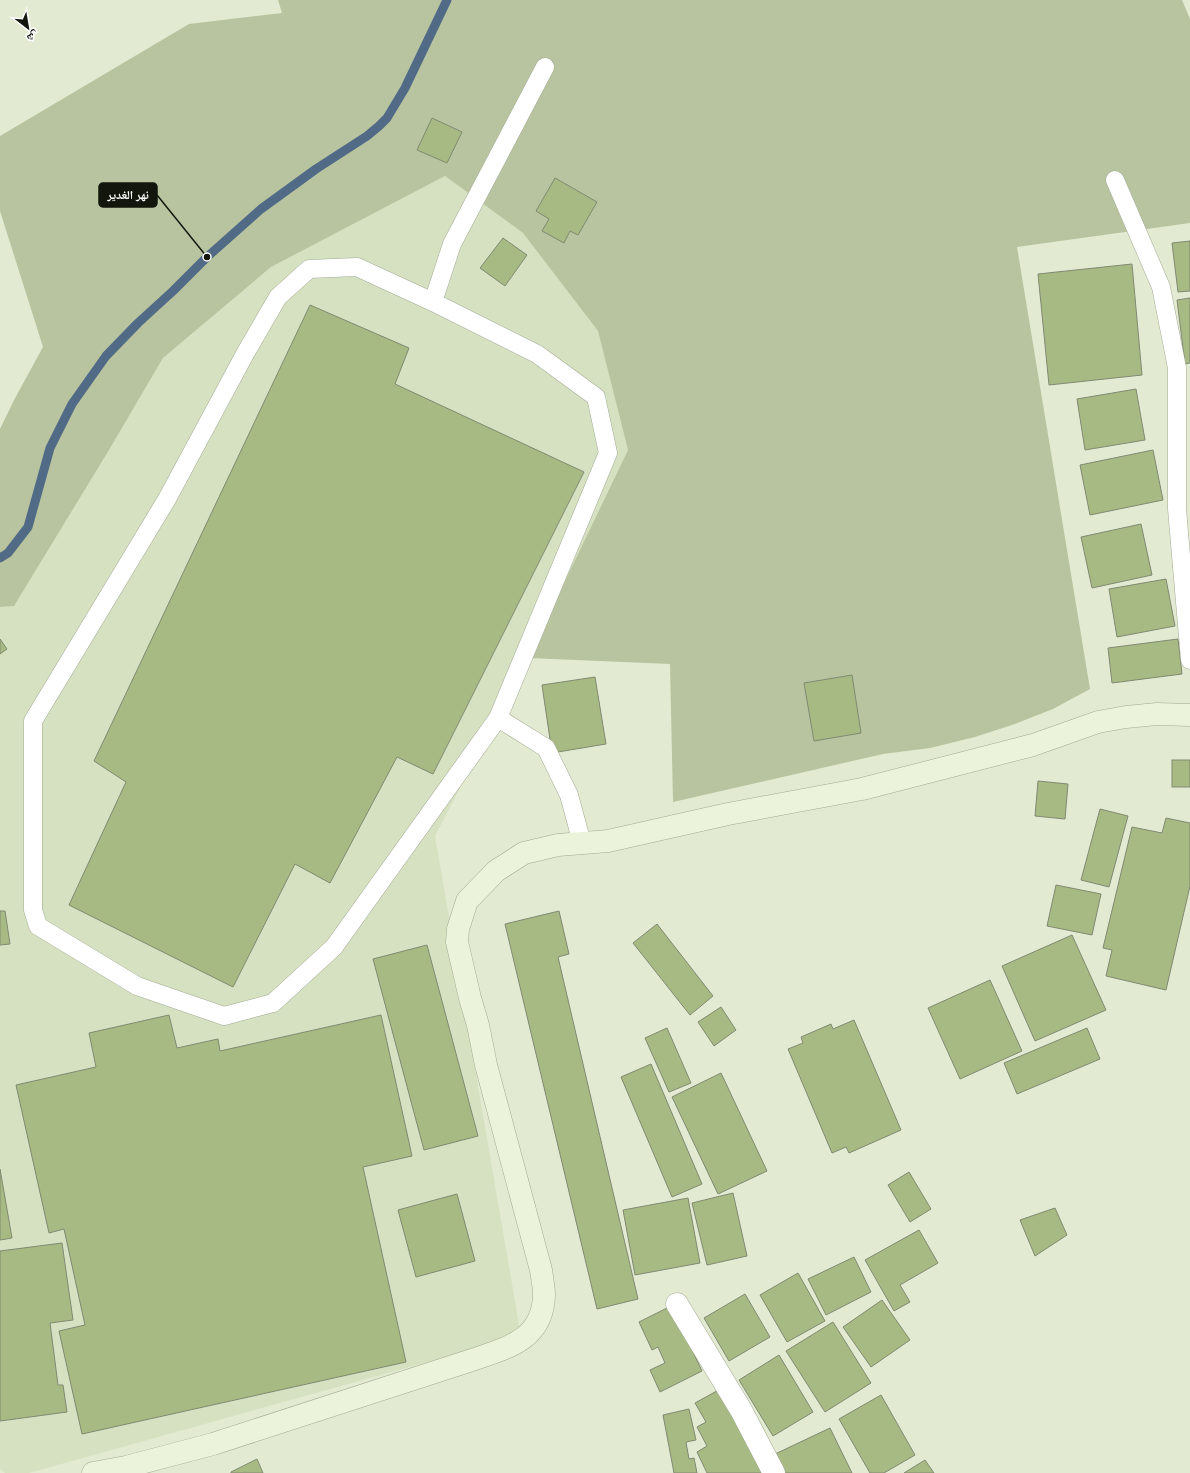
<svg xmlns="http://www.w3.org/2000/svg" width="1190" height="1473" viewBox="0 0 1190 1473" font-family="Inter,'Noto Naskh Arabic',sans-serif">
  <rect width="100%" height="100%" fill="#e2ebd2"/>
  <path fill="#d6e1c1" d="M445,176L523,233L598,331L628,450L528,658L435,836L521,1336L29,1473H5L0,1469V607L14,605L109,450L163,358L271,267Z"/>
  <path fill="#b8c49f" d="M278,0H1182L1190,19V223L1017,247L1090,689L1053,709L1015,724L975,737L930,748L883,754L673,802L670,664L528,658L628,450L598,331L523,233L445,176L271,267L163,358L109,450L14,606L0,607V429L14,400L43,347L0,211V136L189,24L282,13Z"/>
  <g fill="none" stroke-linecap="round" stroke-linejoin="round">
    <path stroke="#516b87" stroke-width="9" d="M0,558L8,553L28,527L50,448L72,404L106,356L138,323L173,291L207,257L261,209L316,169L367,136L379,126L387,118L405,88L447,0"/>
  </g>
  <g fill="#a8ba83" stroke="#818972">
    <path d="M432,118L462,132L447,163L417,150Z"/>
    <path d="M555,178L597,202L578,235L570,231L564,243L542,231L549,219L536,211Z"/>
    <path d="M503,238L527,255L505,286L480,268Z"/>
    <path d="M1190,241V291L1178,292L1172,243Z"/>
    <path d="M1132,264L1142,375L1049,385L1038,274Z"/>
    <path d="M1190,298V363L1185,364L1177,300Z"/>
    <path d="M310,305L409,348L395,384L584,472L433,774L397,757L330,883L295,864L233,987L69,905L126,782L94,761Z"/>
    <path d="M1136,389L1145,440L1085,450L1077,399Z"/>
    <path d="M1153,450L1163,500L1090,515L1080,465Z"/>
    <path d="M1141,524L1152,575L1092,588L1081,537Z"/>
    <path d="M1166,579L1175,626L1117,637L1109,589Z"/>
    <path d="M0,639L7,649L0,654Z"/>
    <path d="M1178,639L1182,674L1112,683L1108,648Z"/>
    <path d="M852,675L861,733L814,741L804,683Z"/>
    <path d="M595,677L606,744L552,753L542,685Z"/>
    <rect x="1172" y="760" width="18" height="27"/>
    <path d="M1038,781L1068,784L1065,819L1035,816Z"/>
    <path d="M1100,809L1128,816L1109,887L1081,880Z"/>
    <path d="M1166,818L1190,823V886L1166,990L1106,976L1112,950L1103,948L1132,827L1162,833Z"/>
    <path d="M1056,885L1101,894L1092,935L1047,926Z"/>
    <path d="M0,911H5L10,944L0,945Z"/>
    <path d="M559,911L569,954L558,957L638,1299L597,1309L505,924Z"/>
    <path d="M657,924L713,996L690,1015L633,943Z"/>
    <path d="M1072,935L1106,1010L1035,1041L1002,966Z"/>
    <path d="M427,945L478,1136L424,1150L373,959Z"/>
    <path d="M990,980L1022,1051L960,1079L928,1008Z"/>
    <path d="M721,1007L736,1030L714,1046L698,1022Z"/>
    <path d="M169,1015L177,1048L218,1039L220,1051L381,1015L412,1156L363,1167L406,1362L82,1434L59,1331L85,1325L64,1229L49,1233L16,1085L96,1067L89,1033Z"/>
    <path d="M854,1020L901,1130L849,1153L846,1147L832,1153L788,1049L803,1043L801,1037L831,1024L833,1029Z"/>
    <path d="M667,1028L691,1083L669,1092L645,1038Z"/>
    <path d="M1087,1028L1100,1059L1017,1094L1004,1063Z"/>
    <path d="M651,1064L702,1184L672,1197L621,1077Z"/>
    <path d="M721,1073L767,1171L718,1194L672,1097Z"/>
    <path d="M0,1169L12,1238L0,1240Z"/>
    <path d="M909,1172L931,1209L910,1222L888,1185Z"/>
    <path d="M733,1193L747,1256L707,1265L692,1203Z"/>
    <path d="M457,1194L475,1261L416,1277L398,1210Z"/>
    <path d="M688,1198L700,1263L635,1275L623,1210Z"/>
    <path d="M1055,1208L1067,1235L1035,1256L1020,1220Z"/>
    <path d="M919,1230L938,1263L900,1285L910,1302L894,1311L865,1260Z"/>
    <path d="M62,1243L73,1320L50,1323L58,1385H63L67,1412L0,1421V1251Z"/>
    <path d="M854,1257L871,1292L826,1315L808,1279Z"/>
    <path d="M798,1273L825,1321L787,1342L760,1295Z"/>
    <path d="M745,1294L770,1337L729,1361L704,1318Z"/>
    <path d="M882,1300L910,1340L871,1367L843,1327Z"/>
    <path d="M671,1306L702,1371L660,1392L650,1370L665,1363L658,1347L652,1350L639,1322Z"/>
    <path d="M833,1322L871,1383L825,1412L786,1351Z"/>
    <path d="M779,1355L813,1412L773,1436L739,1380Z"/>
    <path d="M724,1387L762,1473H707L697,1452L707,1446L697,1427L706,1422L695,1403Z"/>
    <path d="M881,1395L915,1455L884,1473H870L839,1419Z"/>
    <path d="M689,1409L696,1440L686,1442L689,1459L694,1458L697,1473H674L663,1415Z"/>
    <path d="M830,1428L852,1473H781L773,1455Z"/>
    <path d="M257,1459L263,1473H231V1472Z"/>
    <path d="M925,1460L934,1473H904Z"/>
  </g>
  <g fill="none" stroke-linecap="round" stroke-linejoin="round">
    <defs>
      <g id="lane">
        <path d="M1115,180L1161,287L1177,368V509L1190,660"/>
        <path d="M357,267L433,302L537,354L596,397L608,453L498,718L334,947L273,1003L224,1016L137,986L38,926L33,910V721L167,499L246,352L278,297L309,269Z"/>
        <path d="M433,302L452,244L545,67"/>
        <path d="M498,718L546,748L569,795L582,843"/>
      </g>
      <path id="street" d="M677,1304L741,1410L774,1473"/>
      <path id="secondary" d="M93,1473L126,1467L213,1444L472,1360C507,1348 543,1340 544,1295C544,1287 542,1278 541,1270L486,1065L478,1025L470,998L457,942L458,929L467,901L496,871L524,853L558,845L608,841L728,814L862,789L1033,745L1098,722L1126,717L1157,714L1190,715"/>
    </defs>
    <use href="#lane" stroke="#a2aa93" stroke-width="19"/>
    <use href="#street" stroke="#a2aa93" stroke-width="23"/>
    <use href="#secondary" stroke="#a2aa93" stroke-width="23"/>
    <use href="#lane" stroke="#fff" stroke-width="18"/>
    <use href="#street" stroke="#fff" stroke-width="22"/>
    <use href="#secondary" stroke="#ebf3da" stroke-width="22"/>
  </g>
  <path fill="none" stroke="#13160d" stroke-width="1.5" d="M207 257L157 195"/>
  <circle fill="#13160d" stroke="#fff" stroke-width="1.5" cx="207" cy="257" r="4"/>
  <rect fill="#13160d" stroke="#13160d" stroke-width="1.5" x="99" y="183" width="58" height="24" rx="4"/>
  <g font-size="12" text-anchor="middle" font-weight="bold" fill="#fff">
    <text x="128" y="199">نهر الغدير</text>
  </g>
  <g transform="translate(28 28) rotate(149)" stroke="#ffffff" stroke-width="3" paint-order="stroke">
  <path d="M0-3L7 15L0 10L-7 15Z" fill="#13160d"/>
  <text y="-6" font-size="11" font-weight="bold" text-anchor="middle" fill="#13160d">ش</text>
  </g>
</svg>
